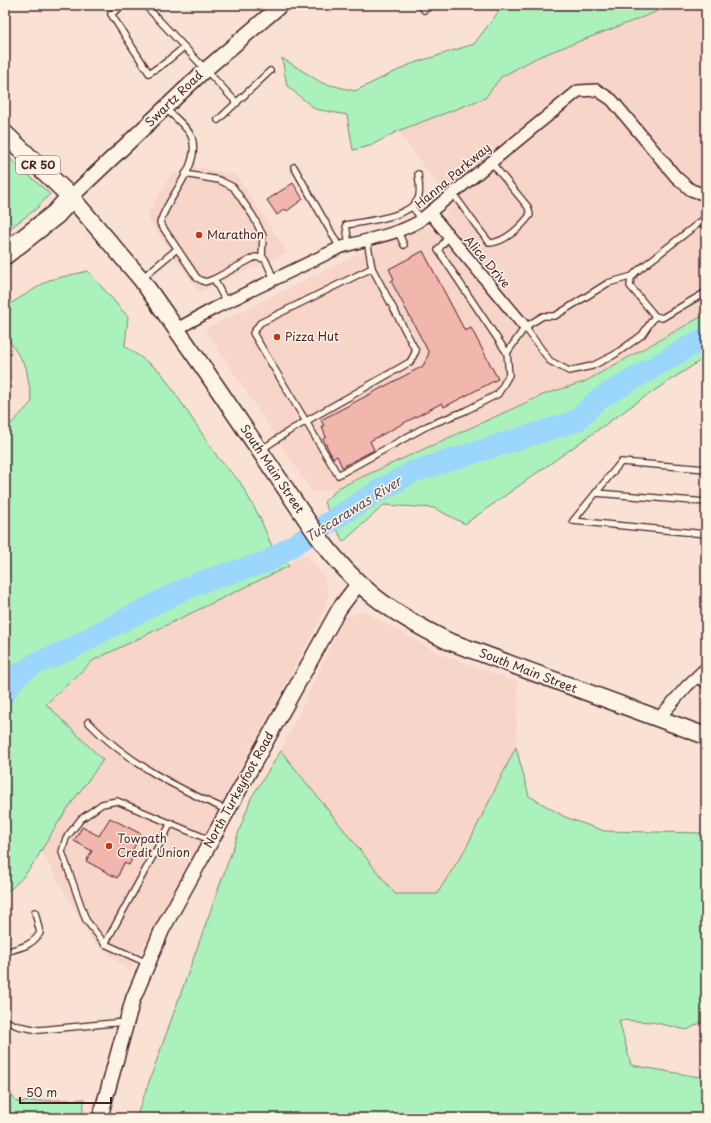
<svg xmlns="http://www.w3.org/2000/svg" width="711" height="1123" viewBox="0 0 711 1123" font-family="'Playpen Sans',sans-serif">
  <rect width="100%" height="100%" fill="#f9e2d4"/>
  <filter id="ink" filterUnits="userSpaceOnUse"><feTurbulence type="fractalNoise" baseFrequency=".025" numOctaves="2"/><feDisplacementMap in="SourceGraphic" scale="8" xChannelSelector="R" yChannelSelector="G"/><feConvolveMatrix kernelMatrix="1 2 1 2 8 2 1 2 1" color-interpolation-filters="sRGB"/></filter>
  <g filter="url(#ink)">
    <g fill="#f7d5c8">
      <path d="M668,5H706V314L584,382L545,394L338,488L312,492L205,329L354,256L422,227L435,229L452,205L398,131L485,98L501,77L538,57L651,14Z"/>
      <path d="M201,168L236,175L288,253L199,292L146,216L171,175Z"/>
      <path d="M307,555L325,579L328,590V597L322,616L130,972L91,940L41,850L58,822L46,704L94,660Z"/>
      <path d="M363,611L440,654L518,682L516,747L466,848L437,894H395L281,751L344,618Z"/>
    </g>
    <g fill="#abf1bc" stroke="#7a8874">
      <path d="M494,5H668L651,14L538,57L501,77L485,98L398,131L370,146L353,150L347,115L315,109L287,86L282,58L322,83L355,91L411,64L474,44L499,11Z"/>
      <path d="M5,154L50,194L36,209L5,232Z"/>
      <path d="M88,271L128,317L125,346L161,372L219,459L240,482L260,518L273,549L289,566L94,660L46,704L103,760C88,781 72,801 58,823C42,847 30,877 5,893V426L12,423L32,402L26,367L5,334V307L49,280Z"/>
      <path d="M706,314V357L640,400L465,524L434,508L384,505L343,542L324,502L338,488L545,394L584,382Z"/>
      <path d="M516,747L529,796L565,817L604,831L703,833L706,830V1020L687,1030L652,1022L619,1020L631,1065L699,1077L706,1075V1118H136L251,798L281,751L395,894H437L466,848Z"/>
      <path d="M5,1084L16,1102L85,1099L81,1118H5Z"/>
    </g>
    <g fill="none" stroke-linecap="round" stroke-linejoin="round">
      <path stroke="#9bd6fc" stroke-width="22" d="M5,692L16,676L37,663L71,649L106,629L178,592L204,581L267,562L377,492L415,471L576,421L597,400L706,337"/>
    </g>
    <g fill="#f2b7ac" stroke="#4a1f2b">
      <path d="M293,183L303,199L287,211L285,209L277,215L267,200Z"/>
      <path d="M423,251L465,331L471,328L498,379L444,407L442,403L370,441L374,450L342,467L337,456L333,458L323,439L326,437L322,427L324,426L321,420L423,366L429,353L391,281L394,279L389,269Z"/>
      <path d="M110,818L141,834L132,851L135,852L129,865L124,863L117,878L86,861L92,851L74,841L82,827L99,836Z"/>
    </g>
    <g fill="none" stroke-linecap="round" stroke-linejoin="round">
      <defs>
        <g id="service">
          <path d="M124,5L111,14L149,73L165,63L184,47"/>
          <path d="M145,5L237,103"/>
          <path d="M421,5L424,10L432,5"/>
          <path d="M165,108C173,116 188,127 192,138C201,166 167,197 160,223L197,278L205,282L214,279L255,257L265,259L274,279"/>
          <path d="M218,120L270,71"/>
          <path d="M294,167L340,248"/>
          <path d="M185,174L219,180L233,187L253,216L263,236L262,258"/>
          <path d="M453,194C466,210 476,227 490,243C505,242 521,227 530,215L528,207L491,162"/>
          <path d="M412,207L422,219"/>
          <path d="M706,214L704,219L636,272L631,278L630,286L655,316L662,318L706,292"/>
          <path d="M398,232L404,245"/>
          <path d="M349,245L346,225C365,221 409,218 418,199C421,193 419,181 418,174"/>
          <path d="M372,268L260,323L253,333L338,475L427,426L465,411L498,394L509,375L507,353L438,250L449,236"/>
          <path d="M142,278L177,249"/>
          <path d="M214,279L226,302"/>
          <path d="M525,327L550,361L569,371L592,366L614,355L642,335L655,316"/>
          <path d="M507,353L525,327L543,316H555L608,283L633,276"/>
          <path d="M261,450L289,431L410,362L416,351L372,268L367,240"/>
          <path d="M706,469L621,462L573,521L706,534"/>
          <path d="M596,493L706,502"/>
          <path d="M695,678L706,686"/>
          <path d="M88,722C127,762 176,788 227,810"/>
          <path d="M105,944L171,823"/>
          <path d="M5,952C19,948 32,946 40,933L35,912"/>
          <path d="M147,963L105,944L86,920L62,852L66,838L81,819L102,804L117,801L210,840"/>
          <path d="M5,1021L18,1026L39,1030L125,1022"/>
        </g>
        <g id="minor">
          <path d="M430,213L525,327"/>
          <path d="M175,330L215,308L339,248C366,239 393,236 418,222L578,91L597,90L612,100L676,177L691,190L706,195"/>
          <path d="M658,719L687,686L706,668"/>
        </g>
        <g id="tertiary">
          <path d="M71,197L205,70L281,5"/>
          <path d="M100,1118L133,999L162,930L339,609L358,584"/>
        </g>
        <path id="secondary" d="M71,197L141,279L205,370L317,535C356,588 389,612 448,641L706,736"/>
        <path id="primary" d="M5,134L71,197"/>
        <path id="motorway" d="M5,254L56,214L71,197"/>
      </defs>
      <use href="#service" stroke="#4a1f2b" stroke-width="8"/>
      <use href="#minor" stroke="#4a1f2b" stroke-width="14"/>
      <use href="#tertiary" stroke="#4a1f2b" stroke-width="17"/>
      <use href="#secondary" stroke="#4a1f2b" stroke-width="19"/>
      <use href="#primary" stroke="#4a1f2b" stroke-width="20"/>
      <use href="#motorway" stroke="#4a1f2b" stroke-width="23"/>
      <use href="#service" stroke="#fcf5e5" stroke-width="5.5"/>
      <use href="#minor" stroke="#fcf5e5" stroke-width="11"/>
      <use href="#tertiary" stroke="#fcf5e5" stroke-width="14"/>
      <use href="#secondary" stroke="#fcf5e5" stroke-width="16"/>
      <use href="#primary" stroke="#fcf5e5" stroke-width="17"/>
      <use href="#motorway" stroke="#fcf5e5" stroke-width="20"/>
    </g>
  </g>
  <g fill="#c8321e" stroke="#fcf5e5" stroke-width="1.5">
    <circle cx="199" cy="235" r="4"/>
    <circle cx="277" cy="337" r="4"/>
    <circle cx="109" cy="846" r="4"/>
  </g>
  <g text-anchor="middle" stroke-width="3" stroke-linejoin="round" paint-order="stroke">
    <rect fill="#fcf5e5" stroke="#7f5f63" stroke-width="1" x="16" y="156" width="44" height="18" rx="3"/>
    <g font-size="11" font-weight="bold" fill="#4a1f2b">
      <text x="38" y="169">CR 50</text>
    </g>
    <g font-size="12" fill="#4a1f2b" stroke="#fcf5e5">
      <text transform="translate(174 99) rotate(-44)" y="4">Swartz Road</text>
      <text transform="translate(453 176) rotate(-40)" y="4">Hanna Parkway</text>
      <text transform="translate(487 262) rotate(50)" y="4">Alice Drive</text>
      <text transform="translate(272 469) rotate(56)" y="4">South Main Street</text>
      <text transform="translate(528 671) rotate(21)" y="4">South Main Street</text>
      <text transform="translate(239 790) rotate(-61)" y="4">North Turkeyfoot Road</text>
    </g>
    <g font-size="12" fill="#4a1f2b" stroke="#fcf5e5" text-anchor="start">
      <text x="207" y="239">Marathon</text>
      <text x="285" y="341">Pizza Hut</text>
      <text x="117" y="843">Towpath<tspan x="117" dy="14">Credit Union</tspan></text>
    </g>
    <g font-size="13" font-style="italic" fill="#5e4d5f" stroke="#fcf5e5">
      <text transform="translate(353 509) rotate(-32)" y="5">Tuscarawas River</text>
    </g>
  </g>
  <rect width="711" height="1123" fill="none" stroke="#fcf5e5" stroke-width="20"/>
  <rect x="10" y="10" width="691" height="1103" fill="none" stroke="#4a1f2b" stroke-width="1.5" filter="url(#ink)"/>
  <path d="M20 1097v6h91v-6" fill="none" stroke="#4a1f2b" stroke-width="2"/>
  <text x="26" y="1097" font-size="12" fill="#4a1f2b" stroke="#fcf5e5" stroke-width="3" paint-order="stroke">50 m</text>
</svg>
